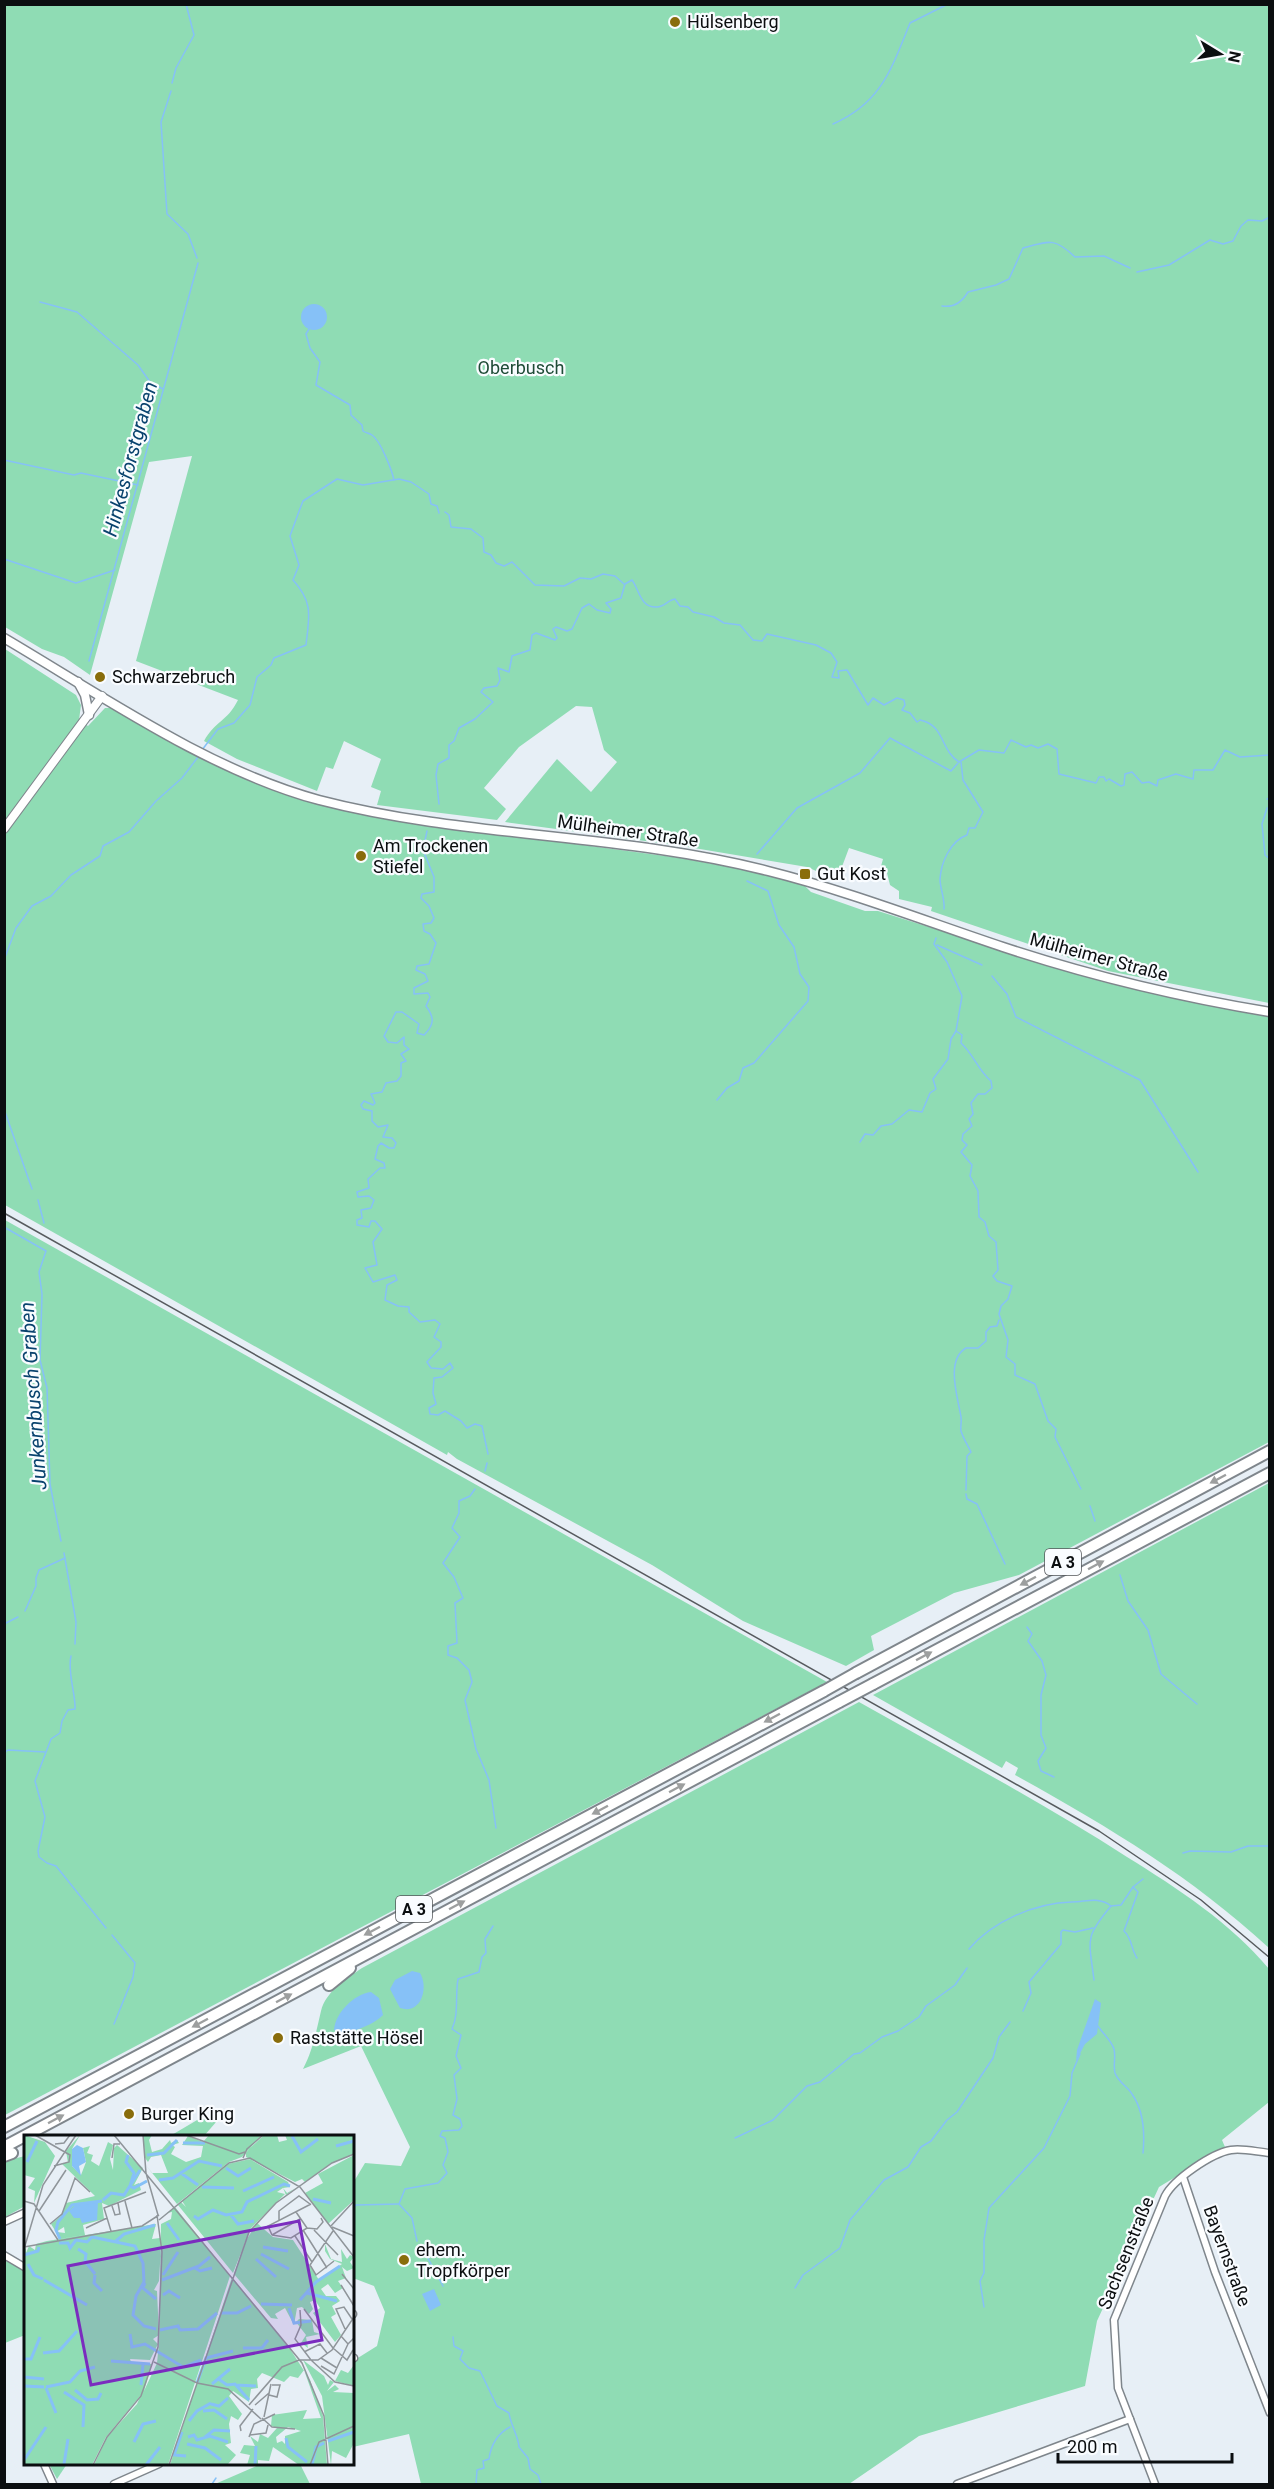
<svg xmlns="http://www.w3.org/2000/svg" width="1274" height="2489" viewBox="0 0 1274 2489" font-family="Roboto,sans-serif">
  <rect width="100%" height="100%" fill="#e7eff6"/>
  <g fill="#8fdcb4">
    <path d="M5,5H1269V1003L1108,971L931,911L932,907L899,899V891L890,885L887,873L880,870L883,859L849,848L837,880L807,867L682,846L505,822L557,759L591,792L617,762L604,750L592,707L576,706L519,747L484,788L506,809L497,820L377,805L381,791L371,787L381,759L344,741L333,769L326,767L317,791L237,759L204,741C215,721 227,722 238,700L136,661L192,456L149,462L90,675L64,657L42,649L5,627Z"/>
    <path d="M5,649L76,695L81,705L79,720L88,726L105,708H112L263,785L319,804L381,818L680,858L762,873L805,886L811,892L865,911H878L1107,983L1269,1016V1442L1019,1575L954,1593L871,1636L874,1650L846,1666L743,1621L652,1565L457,1459L448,1452L447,1455L5,1205Z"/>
    <path d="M5,1220L827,1682L5,2115Z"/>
    <path d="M1269,1483V1948C1191,1876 1107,1826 1015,1775L1018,1768L1006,1761L1002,1768L873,1695Z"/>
    <path d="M859,1702C949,1753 1040,1801 1127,1857C1177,1888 1231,1923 1269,1969V2102L1222,2140L1225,2147L1159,2187L1097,2321L1085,2386L919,2436L849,2484H421L409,2434L353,2447V2361L377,2346L385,2312L374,2286L353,2278V2183L365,2163L401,2166L410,2147L361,2046L303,2069C313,2050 316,2032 321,2011C326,1991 346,1979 362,1968Z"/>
    <path d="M223,2114L204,2136H170L204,2116Z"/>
    <path d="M25,2156V2206L5,2217V2161Z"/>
    <path d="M4,2260L26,2271L25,2335L5,2343Z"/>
    <path d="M49,2464H67L57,2479Z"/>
    <path d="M261,2464H300L310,2484H215Z"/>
  </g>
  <g fill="#86c1f7">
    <circle cx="314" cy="317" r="13"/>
    <path d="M412,1971L420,1973C429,1988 421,2015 400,2008L390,1989L395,1980Z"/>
    <path d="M371,1992L379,1998L383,2015C375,2024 344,2038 334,2030C335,2013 354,1994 371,1992Z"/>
    <path d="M1095,1999L1101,2003L1097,2034L1085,2044L1076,2061L1077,2050Z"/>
    <path d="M434,2289L441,2305L430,2311L422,2294Z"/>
  </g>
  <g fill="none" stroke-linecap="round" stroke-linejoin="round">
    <g stroke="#86c1f7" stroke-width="1.5">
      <path d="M172,83L176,68L194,35L186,4"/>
      <path d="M171,91L161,122L167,214L188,234L197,258"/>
      <path d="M833,124C881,103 891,70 910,23L948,4"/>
      <path d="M1137,272L1169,265L1210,240L1223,244L1233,241L1241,226L1248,220L1262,221L1270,217"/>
      <path d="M40,302L77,312L138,365L150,382L163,389"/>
      <path d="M942,306C954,308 962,302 968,292L996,285L1009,279L1023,248C1049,241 1054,237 1075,257L1104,256L1130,268"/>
      <path d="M309,329L306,334L310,348L320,362L316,385L350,405L351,415L362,425L363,431C366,433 369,433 372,435C381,441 392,471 394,480"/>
      <path d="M4,460L74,475L81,473L138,485"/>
      <path d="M445,512L449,515L451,527L471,529L483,538L484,552L491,555L496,563L504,566L512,562L535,585L564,586L580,578L591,579L603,574L615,576L624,584"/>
      <path d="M4,559L76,583L115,570"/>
      <path d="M89,661L198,263"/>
      <path d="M202,750L218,729L234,723L250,705L257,677L271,665L274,658L306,645C309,617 314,603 293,580L299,565L290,536L298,514L303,501L337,479L363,485L399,479L411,482L429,494L431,504L437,506L439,513"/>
      <path d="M1267,799L1270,798"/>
      <path d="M439,804L436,775L438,764L449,758V745L454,741L459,728L475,719L493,702L481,692L484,688L497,686L500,680L498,668L509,672L512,656L530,650L532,635L536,633L555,640L557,638L553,629L556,627L567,631L572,629L582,608L589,604L597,610L610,613L611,609L606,603L621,598L625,584L632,580C639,589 640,608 657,607C664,607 668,600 675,599L680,606L688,607L693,612L714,617L724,623L740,625L753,640L762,641L767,634L816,645L831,653L837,662L832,677L839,678L838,671L847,670L868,705L873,698L884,705L897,698L904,700L905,705L902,710L910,713L917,722L920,720C945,725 940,750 959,762L979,750L1004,753L1011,740L1026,747L1031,745L1038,748L1048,744L1057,749L1059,774L1096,783L1099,777H1104L1106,781L1109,779L1121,786L1124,785L1125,774L1132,772L1142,783L1149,782L1157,786L1158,780L1176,774L1193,779L1194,770H1213L1225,750L1240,757L1270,755"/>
      <path d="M1267,808L1262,824L1265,855L1270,859"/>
      <path d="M427,831L423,850L434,877V892L422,894L421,898L429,906L434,918L431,923L423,924L424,931L430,934L436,943L429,964L417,966L416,970L425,974L428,981L414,988V994L428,993L430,997L426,1006C435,1018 434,1025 424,1035L417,1033L419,1024L402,1012H396L384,1036L388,1042L397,1043L404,1037V1045L409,1049L401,1054L406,1061L401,1063V1076L397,1081L386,1083L382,1092L371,1094L375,1103L373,1105L364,1101L361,1105L363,1109L372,1111V1121L378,1127L388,1125L383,1137L392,1138L396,1143L394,1148H389L381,1143L378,1146L375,1159L384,1163L385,1168H380L368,1179L369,1188L357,1192L358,1197L369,1196L374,1200L371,1208L361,1210L362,1218L357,1220V1225L369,1227L371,1221H375L382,1229L373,1242L377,1265L365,1268L373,1282L395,1275L397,1280L387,1285L385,1300L398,1306L409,1307V1312L420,1322L435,1320L440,1324L434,1337L441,1342V1347L427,1362L431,1368L443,1369L450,1363L453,1368L442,1377L434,1378L433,1393L436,1404L429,1408L430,1414L438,1415L445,1411L461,1421L467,1428L475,1424L482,1426L488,1454"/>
      <path d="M757,854L797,808L860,773L890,738L951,771L958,763"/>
      <path d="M944,909C945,898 940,889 940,879C941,863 950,841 967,835L969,828H975L983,812L963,780L961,762"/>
      <path d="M936,938L934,944L947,962L962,996L956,1031L962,1035L961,1043C974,1055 978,1070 991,1081L992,1088L985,1094H978L971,1103L973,1114L969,1119L972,1126L963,1134L962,1140L967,1145L961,1152L972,1165L970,1176L978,1191L979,1217L985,1222L989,1236L996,1242L998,1270L993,1276L997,1281L1012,1286L1008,1299L1001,1306L999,1314L1008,1340L1006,1357L1015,1364V1375L1035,1384L1048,1421L1056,1429L1055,1437L1081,1489"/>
      <path d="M937,945L982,965"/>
      <path d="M4,960L16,928L32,906L51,896L71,875L100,856L103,846L129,832L156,801L182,778L198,757"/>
      <path d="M992,976L1007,994L1016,1017L1140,1080L1198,1172"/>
      <path d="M717,1100L727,1088L739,1081L743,1068L754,1063L808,1001L809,987L800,974L794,947L779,925L768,891L747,881"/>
      <path d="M4,1109L32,1189"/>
      <path d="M860,1142L865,1134L873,1135L881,1126L892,1124L909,1110L922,1112L930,1093L936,1089L933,1079L948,1059L951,1039L956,1031"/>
      <path d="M38,1200L44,1223"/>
      <path d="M4,1227L46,1251L39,1272L42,1294L40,1360L47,1388L50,1484L61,1541"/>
      <path d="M485,1471L487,1463"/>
      <path d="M475,1489L470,1496L459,1501V1513L452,1528L460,1537L443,1563L454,1577L463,1598L455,1603L457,1643L448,1646V1655L457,1658L469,1670L472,1682L465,1700L476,1749L489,1780L496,1828"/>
      <path d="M966,1490L967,1456L971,1452C968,1446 963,1438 961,1431C960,1427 962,1421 961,1417C958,1398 945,1360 966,1348H978L986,1341V1332L990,1327L997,1326L999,1320"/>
      <path d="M966,1494L967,1499L977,1504L1005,1564"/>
      <path d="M1090,1506L1095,1521"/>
      <path d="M64,1553L76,1622L75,1644"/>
      <path d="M1120,1575L1128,1601L1148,1630L1161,1674L1197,1704"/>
      <path d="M25,1611L36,1586V1578L39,1570L65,1558"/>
      <path d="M4,1624L18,1617"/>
      <path d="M1027,1627L1032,1634L1028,1641L1042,1661L1046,1675L1041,1695V1735L1046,1748L1038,1761L1041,1771L1054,1777"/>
      <path d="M71,1656C67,1672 76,1695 75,1709L68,1710L62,1721L60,1733L51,1739L35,1781L45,1817L38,1851L39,1857L47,1863L56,1866L106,1928"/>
      <path d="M4,1753L8,1750L45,1752"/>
      <path d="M1183,1853L1190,1851L1231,1852L1248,1846H1270"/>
      <path d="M1133,1887L1138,1892L1124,1931C1132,1938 1131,1949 1137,1958"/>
      <path d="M112,1935L135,1963L133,1977L114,2024"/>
      <path d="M969,1949C993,1921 1035,1903 1072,1902C1086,1902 1099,1896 1111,1906"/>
      <path d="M1094,1980C1089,1939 1084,1938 1111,1906L1121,1905L1133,1887L1143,1879"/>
      <path d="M1023,2011L1031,1993L1029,1982L1061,1944V1932L1063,1930L1075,1932L1093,1928"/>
      <path d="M1098,2026C1103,2034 1111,2040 1114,2049C1116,2057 1113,2065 1115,2073C1118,2082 1128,2087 1132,2094C1144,2111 1145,2132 1143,2153"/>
      <path d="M735,2138L773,2120L807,2086L820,2082L854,2054L860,2053L882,2037L898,2031L919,2017L926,2006L955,1985L967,1968"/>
      <path d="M352,2210L356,2205L399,2204"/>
      <path d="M417,2241L412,2218L399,2204L405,2189L438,2183L447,2173L443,2165L448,2152L445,2138L440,2136L442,2131L459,2130L462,2126L460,2119L453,2115L457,2099L454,2075L461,2068L456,2056L461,2035L452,2029C459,2014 455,1996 458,1979L479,1972L482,1957L486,1953L485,1939L493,1926"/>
      <path d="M423,2249L443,2286"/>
      <path d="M795,2288L803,2275L840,2248L850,2220L884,2180L908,2167L921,2147L931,2141L947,2120L957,2112L993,2058L999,2037L1010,2022"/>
      <path d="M984,2307L980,2281L984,2273V2240L989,2208L1044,2148L1070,2096L1072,2073L1080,2054"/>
      <path d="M453,2337L454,2346L463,2351L460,2359L469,2368L480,2371L497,2406L509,2413C510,2423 519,2438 519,2447L528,2458L530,2469L538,2475L541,2484"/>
      <path d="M212,2484L216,2478"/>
      <path d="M476,2484L477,2470L484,2468L483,2461L489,2459C491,2444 499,2433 510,2427"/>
    </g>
    <defs>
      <g id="minor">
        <path d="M1183,2177L1215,2272L1270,2413"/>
        <path d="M4,2222L26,2212"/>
        <path d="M4,2255L26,2268"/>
        <path d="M352,2314H353"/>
        <path d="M352,2359L354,2358"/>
        <path d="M44,2464L53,2484"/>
        <path d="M114,2484L159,2464"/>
        <path d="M957,2484L1130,2419"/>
        <path d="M1155,2484L1118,2388L1114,2320L1165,2196C1174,2179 1212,2153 1231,2150C1243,2148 1257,2152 1270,2153"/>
      </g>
      <path id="tertiary" d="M4,829L102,696"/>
      <g id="secondary">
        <path d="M4,638C101,695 210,771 319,800C465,838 621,833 768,871C848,891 925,921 1003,947C1091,976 1179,997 1270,1012"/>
        <path d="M78,682L85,695L89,715"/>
      </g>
      <g id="motorway">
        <path d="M856,1673L1270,1451"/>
        <path d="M873,1684L1270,1473"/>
        <path d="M329,1985L350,1968"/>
        <path d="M4,2127L824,1691"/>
        <path d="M4,2147L839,1702"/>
        <path d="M4,2156L12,2153"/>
      </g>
    </defs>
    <use href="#minor" stroke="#7f868c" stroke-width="9"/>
    <use href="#tertiary" stroke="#7f868c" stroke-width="10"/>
    <use href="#secondary" stroke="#7f868c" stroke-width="11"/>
    <use href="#motorway" stroke="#7f868c" stroke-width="14"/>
    <use href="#minor" stroke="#fff" stroke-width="6"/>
    <use href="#tertiary" stroke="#fff" stroke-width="8"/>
    <use href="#secondary" stroke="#fff" stroke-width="8"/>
    <use href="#motorway" stroke="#fff" stroke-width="10"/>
    <path stroke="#575b5f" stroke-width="1.5" d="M4,1213L1099,1831L1201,1900L1270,1958"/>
    <defs>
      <g id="motorway-bridge">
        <path d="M824,1691L856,1673"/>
        <path d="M839,1702L873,1684"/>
      </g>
    </defs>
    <use href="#motorway-bridge" stroke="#7f868c" stroke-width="14" stroke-linecap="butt"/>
    <use href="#motorway-bridge" stroke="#fff" stroke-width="10"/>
  </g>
  <defs><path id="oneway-solid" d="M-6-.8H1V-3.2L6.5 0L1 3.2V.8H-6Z" transform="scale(1.5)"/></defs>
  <g fill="#9d9f9f">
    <use href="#oneway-solid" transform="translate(1218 1479) rotate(152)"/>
    <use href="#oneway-solid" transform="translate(1096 1565) rotate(-28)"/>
    <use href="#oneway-solid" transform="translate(1028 1581) rotate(152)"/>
    <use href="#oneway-solid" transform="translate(924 1656) rotate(-28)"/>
    <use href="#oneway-solid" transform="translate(772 1718) rotate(152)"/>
    <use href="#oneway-solid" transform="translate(677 1788) rotate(-28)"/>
    <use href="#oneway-solid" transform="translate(600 1810) rotate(152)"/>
    <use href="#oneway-solid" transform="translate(457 1905) rotate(-28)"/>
    <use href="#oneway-solid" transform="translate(372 1931) rotate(152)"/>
    <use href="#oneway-solid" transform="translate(284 1998) rotate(-28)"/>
    <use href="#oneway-solid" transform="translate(200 2023) rotate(152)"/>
    <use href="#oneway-solid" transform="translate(56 2119) rotate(-28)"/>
  </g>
  <g fill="#896d0c" stroke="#f9fcff" stroke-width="2">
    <circle cx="675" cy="22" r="6"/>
    <circle cx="100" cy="677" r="6"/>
    <circle cx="361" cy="856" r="6"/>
    <rect x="799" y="868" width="12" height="12" rx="3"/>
    <circle cx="278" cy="2038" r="6"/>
    <circle cx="129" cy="2114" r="6"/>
    <circle cx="404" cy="2260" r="6"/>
  </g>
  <g text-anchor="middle" stroke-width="4.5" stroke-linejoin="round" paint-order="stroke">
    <g fill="#f9fcff" stroke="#525558" stroke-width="1.5">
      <rect x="1045" y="1549" width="36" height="26" rx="4.5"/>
      <rect x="396" y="1896" width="36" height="26" rx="4.5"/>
    </g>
    <g font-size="16" font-weight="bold" fill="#0b0e10">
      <text x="1063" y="1568">A 3</text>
      <text x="414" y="1915">A 3</text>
    </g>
    <g font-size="18" fill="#0b0e10" stroke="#f9fcff" text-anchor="start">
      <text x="687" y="28">Hülsenberg</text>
      <text x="112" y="683">Schwarzebruch</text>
      <text x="373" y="852">Am Trockenen<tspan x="373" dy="21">Stiefel</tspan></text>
      <text x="817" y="880">Gut Kost</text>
      <text x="290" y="2044">Raststätte Hösel</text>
      <text x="141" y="2120">Burger King</text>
      <text x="416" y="2256">ehem.<tspan x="416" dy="21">Tropfkörper</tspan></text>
    </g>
    <g font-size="18" fill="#1f4c37" stroke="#f9fcff">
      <text x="521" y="374">Oberbusch</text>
    </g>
    <g font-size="18" fill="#0b0e10" stroke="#f9fcff">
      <text transform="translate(628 831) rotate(8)" y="6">Mülheimer Straße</text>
      <text transform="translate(1099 957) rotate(15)" y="6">Mülheimer Straße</text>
      <text transform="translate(1126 2253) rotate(-68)" y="6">Sachsenstraße</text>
      <text transform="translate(1227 2256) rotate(70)" y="6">Bayernstraße</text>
    </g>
    <g font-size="20" font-style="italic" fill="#09436e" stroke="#f9fcff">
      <text transform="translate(130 459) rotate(-75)" y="7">Hinkesforstgraben</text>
      <text transform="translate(33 1396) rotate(-94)" y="7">Junkernbusch Graben</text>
    </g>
  </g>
  <g transform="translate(24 2135)">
    <rect width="330" height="330" fill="#e7eff6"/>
    <path d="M0,0L21,7L31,21L10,68L11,56L4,53L11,43L0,40ZM56,0L48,14V31L57,40L62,27L59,13L66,11L63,18L69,20L67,26L75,31L84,7L89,10L86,24L89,35L90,13L93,10L119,33L110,50L115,48L117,55L85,71L78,68L80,84L59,90L61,100L35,104L33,97L41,98L40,92L32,97L27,89L37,81L42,68L71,61L37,28H44L42,16ZM119,0H128L125,5L128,17L138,14L146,5L147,8L153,5L155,8L148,10L151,12L147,19L162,27L177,22L179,11L158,10L164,1L179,7L185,0H238L218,22L205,27L153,69L121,29L128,38H144L137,20L127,22L124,27L121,23ZM240,0H253L255,7L263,5L261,0H330V5L325,6L330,7V19L306,29L281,47L278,44L271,47L222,22V17ZM330,20V65L304,89L281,58L299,48L294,39ZM226,24L264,47L266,52L259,53L263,58L272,53L262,60L259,53L253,57L261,59L227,93L209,138L154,70L157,67L162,72L158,66L204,29ZM151,72L206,141L144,330H70L83,302L113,269L117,260L82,302L68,330H0V117L2,112V118L5,111L11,115L12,109L23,106L132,89L128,104L136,103L137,112L135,146L130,155L133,156L135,200L129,204L134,209L126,225L106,224L107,227L128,229L120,256L133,228L135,208L137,89L147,84L148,77L143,78ZM233,88L249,102L269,105L295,145L318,129L306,124L301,116V109L307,124L318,127L317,114L323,124L326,120L330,122L326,127L330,133L323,136L318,132L322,143L314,146L319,153L311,158L304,149L297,154L302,161H312L316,166L308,171L312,179L307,182L317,200L311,207L289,178L296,173L291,165L286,167L289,174L285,179L278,172L273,173L270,190L261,173L251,179L254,184L247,183L210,139L221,107ZM208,142L266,214L286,245L299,281L303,330H275L249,312L245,326L234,325V330H223L226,320L216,318L220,310L231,311L226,301L234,307L236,299L244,303L253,293L247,291L248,280L283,275L279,284L297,283L280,235L274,243L266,241L260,247L238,238L233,244L234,253L227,254L225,267L209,256L205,261L218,279L214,285L207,281L205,289L207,308L201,310L212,320L204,329L146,330ZM264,292L277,296L261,301V309L258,306L253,308L252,302ZM275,184L288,185L290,197L296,199L282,202L284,213L277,208L282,200L272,187ZM279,225L300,241L304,250L306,245L310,247L303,256L311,250L315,254L309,257L330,258V308L322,323L308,316L307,330L298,261ZM330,230V251L311,246L317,235L324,238Z" fill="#8fdcb4" fill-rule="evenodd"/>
    <path d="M53,10L59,13L62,27L55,31L57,41L48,31V14ZM54,68L74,67L73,85L58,88L56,83H50L45,76Z" fill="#86c1f7"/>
    <path fill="none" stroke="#86c1f7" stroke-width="3" d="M268,1L277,17L294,4M159,8H181M312,11L330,6M104,20L102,27L110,38L106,51L110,53L123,46M123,20L140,18L153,5M3,27L13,6M202,33L214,41L227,33M158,39L174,50M135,45L149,43L175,26L198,31M178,52L210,53M219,56L250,42M289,64L307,68M79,65L87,58L100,60L116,35M207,80L214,89L230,86M170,81L174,84L189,75L202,80L218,77L223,67L260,49L266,51M143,88L155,105M36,104L32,95L34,87L48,70L78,66M92,106L100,99L131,90M35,108H44L46,113L52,105L63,107L68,102L111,111L119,128L120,147L112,161L109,180L120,191L132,194M239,112L264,116M54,114L62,119L61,126L71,139M237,119L265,134M0,120L14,116L15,112M232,124L252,142M4,129L10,140L19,144M171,133L176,136L188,133M71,140L70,148L78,156M139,140L154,117M20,145L63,170M138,145L175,131L186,122M121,148L119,153L132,164M283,158L313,166M139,160L145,156L156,163M276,165L292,147L316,131M237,169L268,170M265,173L270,188L287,186M197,178H213L227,171M136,195L154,191L156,195L174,194L193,178M106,199L108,212L121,209L159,232M219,213H238L244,205M19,218L35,216L53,196M0,224H7L16,202M87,226L126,229M160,232L177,225M0,242L20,244M193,243L203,250L211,249L225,265M173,248L182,223L209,216M188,249L206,234M117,250L119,230M212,250L232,251M0,251L20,252M22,252L46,247L56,236L71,232M22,253L32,278M51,255L63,265L74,264L77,258M40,257L60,270L59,292M187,269L195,271L204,263M179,276L190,275L203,284M165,286L173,276L187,268M158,297L150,320L162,321M164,302L170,300L173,305L186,301L204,307M181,302L190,295L206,296M262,303L264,312L283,327M304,306L330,297M110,307L119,289L132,286M163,309L181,313L197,325M0,325L22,292M40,329L44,304M122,330L136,312M231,330L232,311M288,330L292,312L300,308"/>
    <path fill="none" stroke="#8f959a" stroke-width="1.5" d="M11,0L46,20L45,27L30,31M90,0L278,228L300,281L304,330M119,0L122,38L134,80M162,0L215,19L221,17M31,9L40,8L46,0M88,23L90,9H96M219,23L223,14L239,0M0,66L10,69L34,105M101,66L108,93M88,71L91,80L96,79L94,68M15,76L42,35M272,77L283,93M135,85L205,28L226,23L276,52L330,122M255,85V76L275,61L286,69M26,89L38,79L51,43L66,57M306,92L330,66M308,92L330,101M62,93L83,83M279,95L303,133M290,95L314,120M87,96L80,73L122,57M309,96L286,130L292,140L310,126M248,100L267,103L283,93L293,94L299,87L297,83M248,100L244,91L287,69M248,100L276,84M271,101L288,127M0,112L118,91L135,80M0,114L19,50L52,0M318,139L330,154M317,150L330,171M280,174L309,213M276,175L277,190L271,204L287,225M321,194L312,174L320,172L328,184M317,201L324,209L330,203M309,213L323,225L329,215M280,217L296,209L303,218M297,223L313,233M287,225L311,247L330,251M130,227L173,248L204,254L237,284M297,231L310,239L324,209M245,260L253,262L256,250H248M225,270L258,232L275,225H294L308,215L330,182M231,270L245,258M240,282L247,249M238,283L248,292L271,294M217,296L216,291L229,274M226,300L242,298L244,290M225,302L230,289L251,279M69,330L83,302L117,261L134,212L138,117L133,80M145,330L225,97L252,68L308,28L330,19M286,330L295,307L330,291"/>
    <path fill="#7b2cbf" fill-opacity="0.15" stroke="#7b2cbf" stroke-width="3" d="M275,86L298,205L67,250L44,131Z"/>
    <rect width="330" height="330" fill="none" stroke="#0b0e10" stroke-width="3"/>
  </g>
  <rect width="1274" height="2489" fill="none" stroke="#0b0e10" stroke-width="12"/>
  <g transform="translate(1220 54) rotate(101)" stroke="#f9fcff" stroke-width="4.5" paint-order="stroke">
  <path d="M0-4.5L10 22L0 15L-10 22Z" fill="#0b0e10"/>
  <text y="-9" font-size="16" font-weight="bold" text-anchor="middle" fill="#0b0e10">N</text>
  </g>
  <path d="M1058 2453v9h174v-9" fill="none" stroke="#0b0e10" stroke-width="3"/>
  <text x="1067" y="2453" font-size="18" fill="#0b0e10" stroke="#f9fcff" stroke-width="4.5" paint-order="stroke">200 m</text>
</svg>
